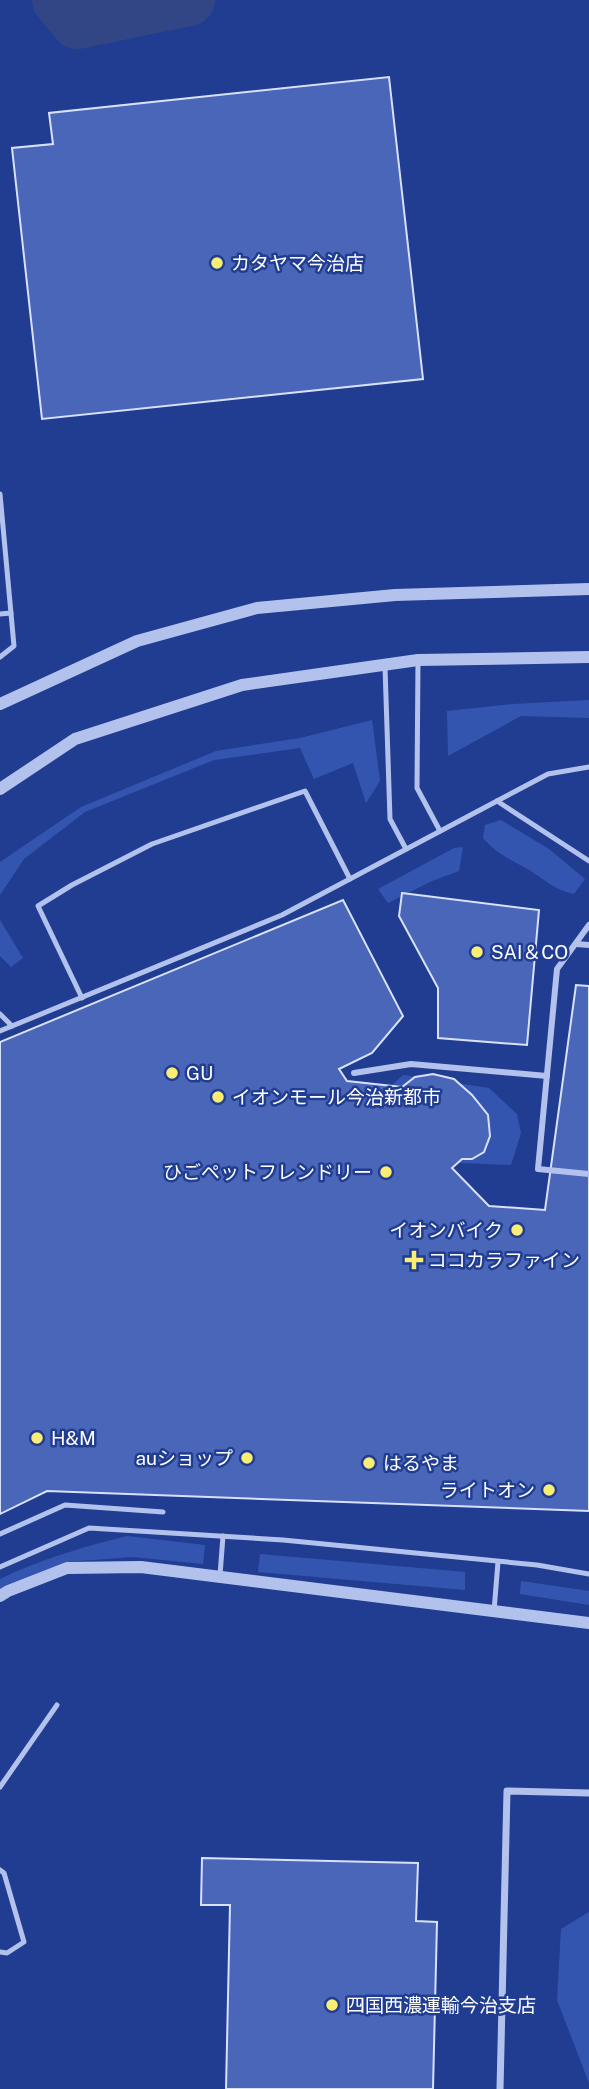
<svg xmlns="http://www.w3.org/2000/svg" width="589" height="2089" viewBox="0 0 589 2089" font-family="'Public Sans','Noto Sans JP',sans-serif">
  <rect width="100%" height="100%" fill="#213d92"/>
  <g fill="#3455af">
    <path d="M589,700V718L521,716L448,756L447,711L513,704Z"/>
    <path d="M372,720L380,781L366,803L353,763L314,779L300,748L214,760L85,812L24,859L0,895V862L81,807L216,751L300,738Z"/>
    <path d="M501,820L549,849L585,879L574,894C553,889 547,881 529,870C510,859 498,855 483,838L485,825Z"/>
    <path d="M463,847L459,871L432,881L388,903L378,889L454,848Z"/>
    <path d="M0,920L23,958L11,967L0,956Z"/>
    <path d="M403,1075L489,1088L517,1114L521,1133L511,1165L434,1162L381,1095Z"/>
    <path d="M127,1536L205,1545L203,1564L133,1557L66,1562L6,1585L0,1589V1579C41,1559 83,1547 127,1536Z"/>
    <path d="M260,1554L465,1572V1590L258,1572Z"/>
    <path d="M521,1581L589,1591V1605L520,1594Z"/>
    <path d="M589,1912V2083L557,2000L561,1929Z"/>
  </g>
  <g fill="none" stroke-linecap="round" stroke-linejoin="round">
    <path stroke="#324686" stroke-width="52" d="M58,0L77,23L189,0"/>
  </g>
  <g fill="#4a66b9" stroke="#d8e1fa" stroke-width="2">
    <path d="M389,77L423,379L42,419L12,148L53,144L49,113Z"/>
    <path d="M402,893L539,910L527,1045L438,1038V988L399,916Z"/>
    <path d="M343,900L403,1016L372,1053L339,1069L347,1081L402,1087L415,1077L433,1074L454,1079L472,1095L488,1115L490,1136L484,1152L472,1159H462L452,1168L489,1206L545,1210L576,985L589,986V1511L47,1491L0,1514V1042Z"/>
    <path d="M202,1858L418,1863L416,1921L437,1922L433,2089H226L230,1905H201Z"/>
  </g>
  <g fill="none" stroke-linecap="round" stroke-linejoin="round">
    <g stroke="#b3c2ed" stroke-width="5">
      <path d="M0,494L14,646L0,657"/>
      <path d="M0,614L11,613"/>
      <path d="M418,660L417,788L440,831"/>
      <path d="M385,667L390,819L406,849"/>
      <path d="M497,801L589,861"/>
      <path d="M82,998L38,906L72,885L152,844L305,791L350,879"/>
      <path d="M0,1014L12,1026"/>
      <path d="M0,1031L282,915L548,774L589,767"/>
      <path d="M0,1534L65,1505L163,1512"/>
      <path d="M0,1567L89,1528L283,1540L537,1565L589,1574"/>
      <path d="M220,1575L223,1536"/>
      <path d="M494,1611L498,1562"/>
      <path d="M0,1787L57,1705"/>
      <path d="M0,1870L4,1873L24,1942L7,1953L0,1952"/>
    </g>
    <g stroke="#b3c2ed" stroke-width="6">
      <path d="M589,925L557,969L538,1169L589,1174"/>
      <path d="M576,944L589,945"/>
      <path d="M354,1073L411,1064L547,1076"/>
    </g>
    <path stroke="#b3c2ed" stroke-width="7" d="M500,2089L507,1791L589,1793"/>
    <g stroke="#b3c2ed" stroke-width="12">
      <path d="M0,704L137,641L257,608L395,595L589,589"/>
      <path d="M0,789L75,739L242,685L418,660L589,657"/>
      <path d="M0,1596L8,1591L67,1568L141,1567L589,1623"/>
    </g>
  </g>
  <g fill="#faed74" stroke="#213d92" stroke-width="2.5">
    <circle cx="217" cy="263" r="7"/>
    <circle cx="477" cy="952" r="7"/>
    <circle cx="172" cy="1073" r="7"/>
    <circle cx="218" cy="1097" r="7"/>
    <circle cx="386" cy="1172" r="7"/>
    <circle cx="517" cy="1230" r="7"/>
    <path d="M410.5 1249.5h7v7h7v7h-7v7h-7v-7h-7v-7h7z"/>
    <circle cx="37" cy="1438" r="7"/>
    <circle cx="247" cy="1458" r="7"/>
    <circle cx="369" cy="1463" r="7"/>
    <circle cx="549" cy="1490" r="7"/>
    <circle cx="332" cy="2005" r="7"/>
  </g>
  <g text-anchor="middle" stroke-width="5" stroke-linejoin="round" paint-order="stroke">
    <g font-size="19" fill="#fff" stroke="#213d92" text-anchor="start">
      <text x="231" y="270">カタヤマ今治店</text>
      <text x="491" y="959">SAI＆CO</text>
      <text x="186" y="1080">GU</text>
      <text x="232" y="1104">イオンモール今治新都市</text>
      <text x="372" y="1179" text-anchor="end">ひごペットフレンドリー</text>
      <text x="503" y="1237" text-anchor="end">イオンバイク</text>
      <text x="428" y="1267">ココカラファイン</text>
      <text x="51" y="1445">H&amp;M</text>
      <text x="233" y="1465" text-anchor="end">auショップ</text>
      <text x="383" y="1470">はるやま</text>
      <text x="535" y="1497" text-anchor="end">ライトオン</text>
      <text x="346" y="2012">四国西濃運輸今治支店</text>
    </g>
  </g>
</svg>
